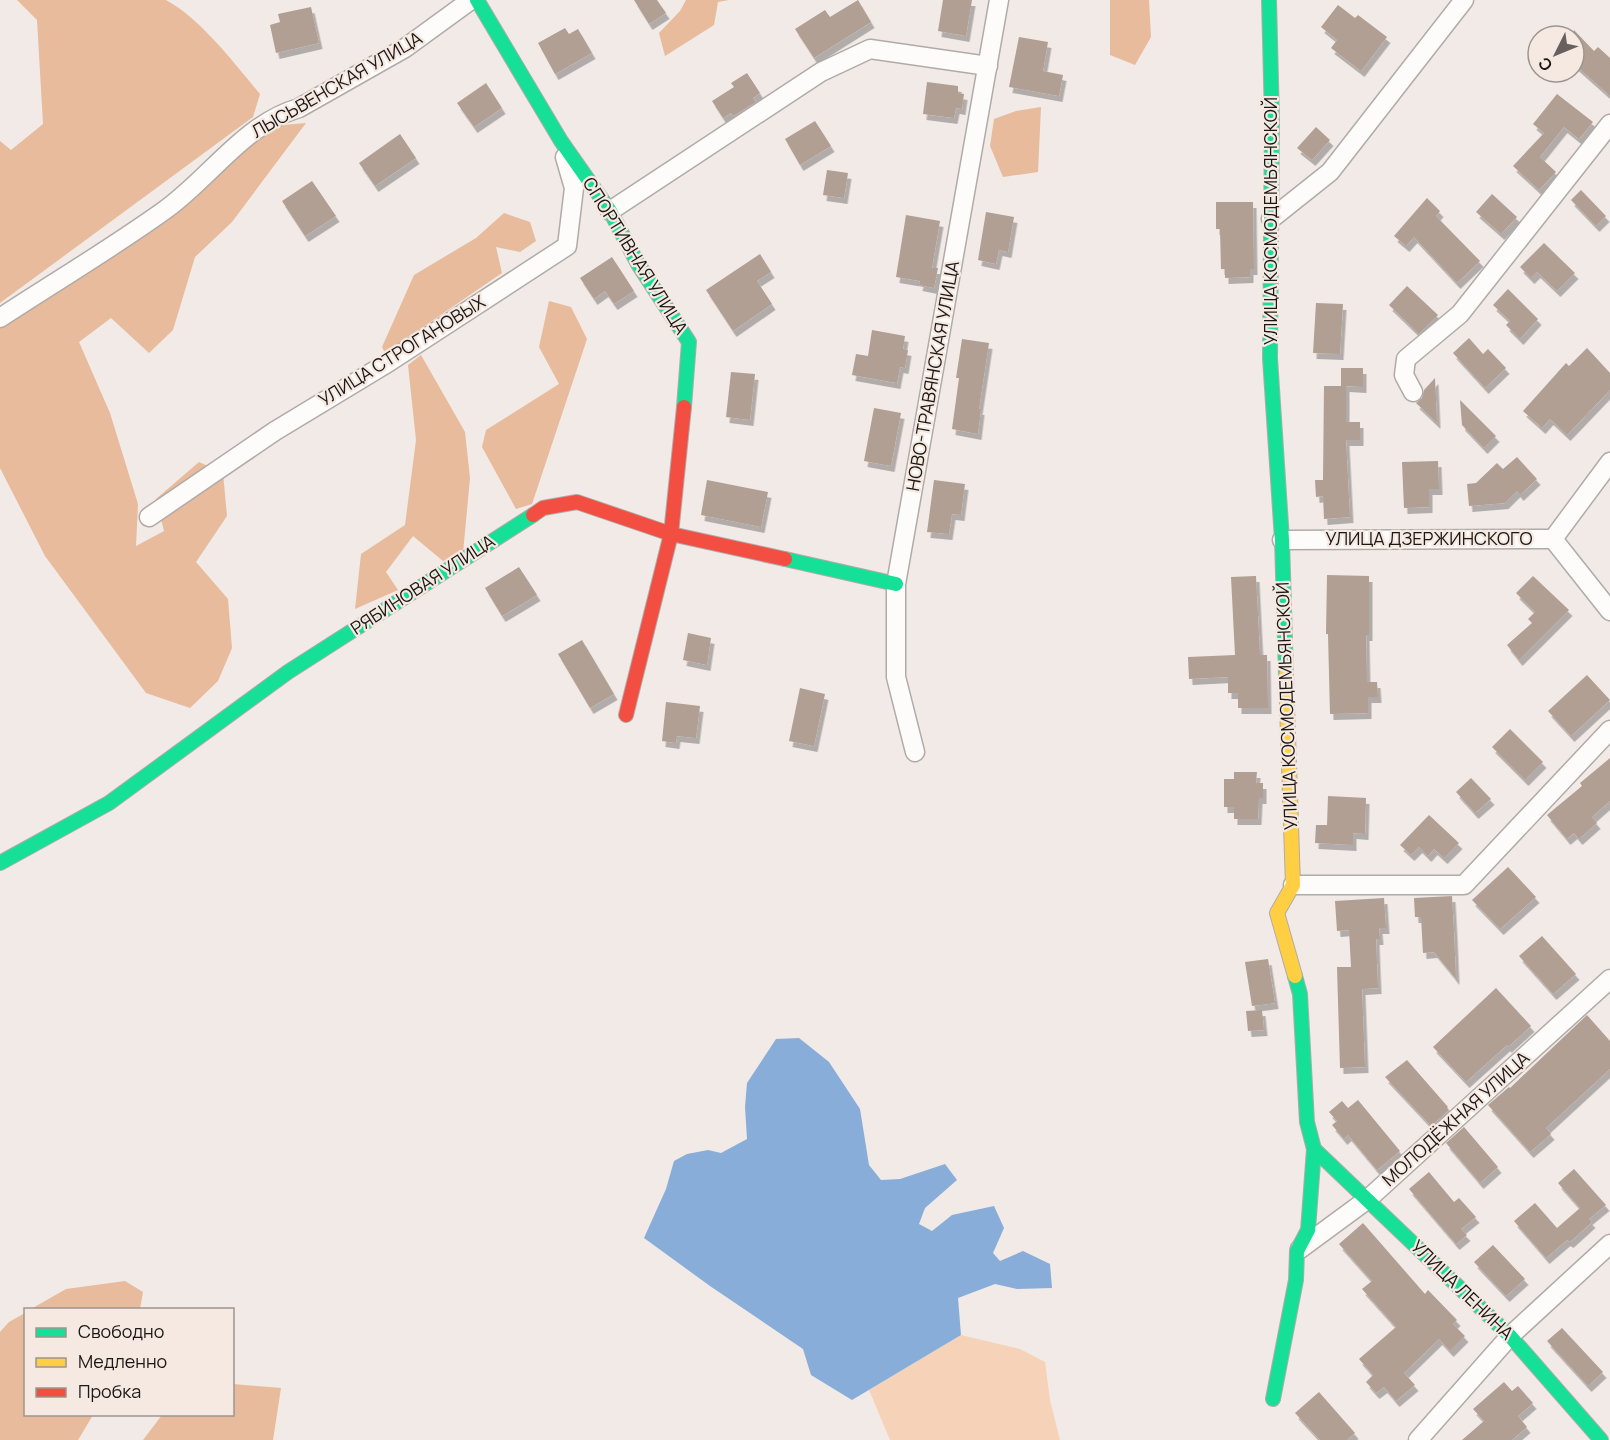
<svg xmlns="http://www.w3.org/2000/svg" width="1610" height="1440" viewBox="0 0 1610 1440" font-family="Manrope,sans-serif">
  <defs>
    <filter id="shadow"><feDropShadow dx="3.5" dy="6" stdDeviation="0" flood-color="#0004"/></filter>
  </defs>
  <rect width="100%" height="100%" fill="#f1eae6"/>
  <path fill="#f6d2b8" d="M961,1335L1020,1349L1045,1362L1050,1400L1060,1440H890L869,1390Z"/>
  <g fill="#e7bb9b">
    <path d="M17,0H166C201,19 234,63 260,94L253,117L0,303V141L11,150L43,124L37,20Z"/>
    <path d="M686,0H729L718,2L714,25L665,56L659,33L680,11Z"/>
    <path d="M1110,0H1149L1151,37L1135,65L1110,55Z"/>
    <path d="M1041,107L1038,172L1003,177L990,146L994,119L1016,111Z"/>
    <path d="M306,123L232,222L195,257L173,330L149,353L111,318L79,342L110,413L138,504L136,546L164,531L156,499L199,462L223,473L227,516L196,562L228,599L232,648L218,681L190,708L146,693L45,556L0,468V328L169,220L272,126Z"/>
    <path d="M504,213L530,222L536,241L520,252L496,247L502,273L385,353L382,347L414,275L476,238Z"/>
    <path d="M549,301L571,307L587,339L532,504L516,509L482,447L486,430L559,384L539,347Z"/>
    <path d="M421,355L465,432L470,478L463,553L443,561L413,536L386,572L398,590L355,609L361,554L405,525L416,440L408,365Z"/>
    <path d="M125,1281L143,1292L140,1309H31L66,1289Z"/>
    <path d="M25,1313L26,1414L93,1415L78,1440H0V1332L9,1322Z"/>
    <path d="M233,1384L281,1388L273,1440H143L162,1415L232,1414Z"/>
  </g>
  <path fill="#88add9" d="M799,1038L829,1062L860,1109L869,1165L881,1180L900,1179L945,1164L957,1180L925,1208L919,1224L932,1231L952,1215L994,1206L1004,1228L993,1253L1000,1261L1023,1251L1050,1264L1052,1288L1017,1289L995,1284L958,1298L961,1335L852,1400L811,1375L803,1349L710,1286L644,1238L666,1189L674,1161L687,1154L708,1150L721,1153L747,1139L745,1107L747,1083L776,1039Z"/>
  <g fill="#b09f92" filter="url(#shadow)">
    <path d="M634,0H657L666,13L649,24Z"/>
    <path d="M858,0L871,22L814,58L795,29L825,10L830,17Z"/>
    <path d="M943,0H972L966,36L938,31Z"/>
    <path d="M1338,5L1355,18L1358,15L1387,37L1361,71L1331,48L1337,40L1321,27Z"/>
    <path d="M311,7L319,43L276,53L270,25L280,22L278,14Z"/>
    <path d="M565,28L569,34L578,29L592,53L555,74L538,43Z"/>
    <path d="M1574,30L1594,51L1598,47L1610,58V96L1574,64Z"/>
    <path d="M1019,37L1048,42L1043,71L1063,75L1059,96L1009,87Z"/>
    <path d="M747,73L760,93L753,98L756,102L733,116L731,113L723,118L712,101L734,87L731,83Z"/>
    <path d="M927,82L958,86V93L964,94L962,109L956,108L954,118L923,114Z"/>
    <path d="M486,83L502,108L474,127L457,103Z"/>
    <path d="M1557,94L1593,122L1579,139L1564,127L1540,157L1556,172L1539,190L1513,166L1544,133L1533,124Z"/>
    <path d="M815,121L831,146L800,165L785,139Z"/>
    <path d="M1316,127L1330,140L1312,160L1297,148Z"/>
    <path d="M400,134L416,158L375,186L359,163Z"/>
    <path d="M827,170L848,173L844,198L823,195Z"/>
    <path d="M312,181L336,216L305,236L282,201Z"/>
    <path d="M1581,190L1606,216L1596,226L1571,200Z"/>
    <path d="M1492,194L1517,217L1501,234L1476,212Z"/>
    <path d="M1427,198L1440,211L1436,216L1480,261L1457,283L1414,237L1406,246L1394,236Z"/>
    <path d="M1216,202H1253L1254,269H1250V277L1225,278V269H1221L1220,229H1216Z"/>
    <path d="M986,212L1014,217L1008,252L999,250L996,264L978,260Z"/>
    <path d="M906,215L940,221L932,268H938L934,288L919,285L920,281L896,277Z"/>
    <path d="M1544,243L1575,273L1557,291L1537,272L1531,278L1520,267Z"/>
    <path d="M760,254L771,272L757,281L772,304L733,331L706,290Z"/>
    <path d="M612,257L634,291L614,304L605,291L594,299L580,278Z"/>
    <path d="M1407,286L1438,315L1419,334L1389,305Z"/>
    <path d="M1508,289L1538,319L1520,339L1506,325L1510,321L1493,305Z"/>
    <path d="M1316,303L1343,304L1340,354L1313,353Z"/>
    <path d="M872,330L905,336L903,349L908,350L905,368L900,367L897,383L852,375L856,354L868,356Z"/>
    <path d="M1469,338L1483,354L1488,349L1506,368L1485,388L1453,353Z"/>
    <path d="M962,339L989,343L979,409H981L978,434L952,429L959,378H956Z"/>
    <path d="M1587,348L1610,373V390L1567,435L1550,419L1542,428L1523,411L1566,363L1569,366Z"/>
    <path d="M1341,368H1363V387L1346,386V422H1360V440H1346L1350,517L1324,519L1323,496L1316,497L1315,480H1323L1324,386H1341Z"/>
    <path d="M731,372L755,374L750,420L726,417Z"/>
    <path d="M1435,378L1437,423L1416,403L1422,398L1424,390Z"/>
    <path d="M1460,400L1496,436L1484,448L1462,425Z"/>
    <path d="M874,408L901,413L891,466L864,461Z"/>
    <path d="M1517,457L1537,479L1520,495L1517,491L1505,503L1469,506L1467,484L1476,483L1497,463L1503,469Z"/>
    <path d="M1438,461L1439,489H1429V507L1404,508L1402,462Z"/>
    <path d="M707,480L768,492L761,527L701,515Z"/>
    <path d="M934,480L965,484L961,515L952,514L949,534L927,532Z"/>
    <path d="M519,567L537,595L502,616L485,588Z"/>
    <path d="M1327,575L1369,576V635H1366L1367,682H1377L1378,697H1368V713L1330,714L1328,634H1326Z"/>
    <path d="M1256,576L1260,655H1267L1268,708H1238V693H1228V677L1189,679L1188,657L1235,655L1231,577Z"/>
    <path d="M1533,576L1569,610L1519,660L1507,645L1532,623L1528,619L1535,612L1516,593Z"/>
    <path d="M688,633L711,638L707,665L683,660Z"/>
    <path d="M582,640L614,694L590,708L558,654Z"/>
    <path d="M1587,675L1610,700L1571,736L1548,711Z"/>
    <path d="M800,688L825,694L814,746L789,741Z"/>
    <path d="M666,702L700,706L696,738L677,736L676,743L662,741Z"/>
    <path d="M1510,729L1543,762L1525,780L1492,747Z"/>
    <path d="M1610,758V801L1592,817L1597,823L1579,839L1574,833L1567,839L1547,815L1582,786L1580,783Z"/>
    <path d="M1234,772H1257L1256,783H1263V798H1259L1258,819H1234V807H1224V779H1234Z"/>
    <path d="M1471,778L1491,799L1475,813L1456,792Z"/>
    <path d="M1328,796L1366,798L1365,834L1353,833V845L1315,843L1316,825H1327Z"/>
    <path d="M1429,815L1459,843L1444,858L1434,849L1428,856L1419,847L1411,855L1400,845Z"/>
    <path d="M1508,867L1536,897L1500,929L1472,900Z"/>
    <path d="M1452,896L1454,932L1456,979L1434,952L1423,953L1421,917H1415L1414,898Z"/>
    <path d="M1384,898L1386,928H1379L1380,939H1376L1378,988L1362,989L1365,1067L1340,1068L1337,967H1351L1349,930L1337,931L1335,901Z"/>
    <path d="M1542,936L1576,974L1553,994L1519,956Z"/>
    <path d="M1268,959L1275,1003L1252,1006L1245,962Z"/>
    <path d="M1496,988L1531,1026L1508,1047L1507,1045L1466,1082L1433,1047Z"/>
    <path d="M1262,1010L1264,1030L1248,1031L1246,1011Z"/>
    <path d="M1587,1015L1610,1041V1069L1546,1128L1551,1134L1530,1152L1488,1105L1509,1087L1510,1088Z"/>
    <path d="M1407,1060L1448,1107L1447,1108L1449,1110L1431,1126L1385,1077Z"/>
    <path d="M1358,1100L1400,1151L1377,1170L1348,1135L1344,1139L1332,1125L1337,1121L1329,1112L1342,1101L1348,1108Z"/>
    <path d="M1464,1127L1498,1167L1480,1183L1446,1143Z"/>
    <path d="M1574,1169L1606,1205L1589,1219L1592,1222L1570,1242L1567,1240L1546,1258L1514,1221L1535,1203L1557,1228L1580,1208L1558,1183Z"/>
    <path d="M1429,1172L1454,1202L1459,1198L1476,1217L1461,1229L1467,1235L1456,1244L1409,1189Z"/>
    <path d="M1363,1223L1425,1294L1428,1290L1457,1320L1453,1324L1465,1336L1450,1351L1439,1339L1404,1373L1415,1385L1396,1401L1384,1387L1376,1393L1366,1382L1373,1375L1359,1359L1396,1327L1362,1289L1372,1281L1339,1244Z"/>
    <path d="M1493,1245L1525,1279L1506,1296L1474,1262Z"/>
    <path d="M1562,1328L1603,1372L1588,1386L1547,1341Z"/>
    <path d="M1504,1382L1512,1391L1518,1386L1533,1403L1518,1416L1527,1427L1512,1440H1462L1484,1421L1473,1409Z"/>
    <path d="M1319,1392L1355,1433L1347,1440H1320L1295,1413Z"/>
  </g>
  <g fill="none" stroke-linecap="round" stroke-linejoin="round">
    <defs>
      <g id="street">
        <path d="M610,211L821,72L870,49L988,66"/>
        <path d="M1271,219L1330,172L1464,0"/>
        <path d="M0,318C55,282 112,248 165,210C210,178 244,124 299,108L405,48L471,0"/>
        <path d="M1413,392L1404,375L1406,359L1460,314L1610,124"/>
        <path d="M149,517L275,431L389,362L567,246L574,188L565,157"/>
        <path d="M1553,539L1610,611"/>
        <path d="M1282,540L1553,539L1610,462"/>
        <path d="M915,752L896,677V584L999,0"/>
        <path d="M1293,885H1464L1610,730"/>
        <path d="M1300,1249L1368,1199L1610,979"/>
        <path d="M1418,1440L1510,1336L1610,1244"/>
      </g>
      <g id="fast">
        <path d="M477,0L561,141L610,211L638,264L689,342L684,407"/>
        <path d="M1269,0L1272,120L1270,358L1282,540L1286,675"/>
        <path d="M785,559L896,584"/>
        <path d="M0,863L109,803L288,672L533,515"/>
        <path d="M1314,1149L1510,1336L1601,1440"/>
        <path d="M1273,1399L1296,1280L1297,1251L1308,1230L1314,1149L1307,1122L1300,994L1295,976"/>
      </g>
      <path id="slow" d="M1286,675L1293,885L1277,913L1295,976"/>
      <g id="jam">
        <path d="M533,515L543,508L577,502L671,534L785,559"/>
        <path d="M626,715L671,534L684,407"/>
      </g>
    </defs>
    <use href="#street" stroke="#b1aba8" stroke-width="21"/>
    <use href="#fast" stroke="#b1aba8" stroke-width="16"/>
    <use href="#slow" stroke="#b1aba8" stroke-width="16"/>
    <use href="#jam" stroke="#b1aba8" stroke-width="16"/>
    <use href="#street" stroke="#fdfcfb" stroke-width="18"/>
    <use href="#fast" stroke="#16e098" stroke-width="14"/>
    <use href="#slow" stroke="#ffcf43" stroke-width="14"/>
    <use href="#jam" stroke="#f24e42" stroke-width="14"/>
  </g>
  <g text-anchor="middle" stroke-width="4.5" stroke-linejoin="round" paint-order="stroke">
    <g font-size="18" fill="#1b1714" stroke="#f5e9e2">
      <text transform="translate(337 85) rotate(-30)" y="6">ЛЫСЬВЕНСКАЯ УЛИЦА</text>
      <text transform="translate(1271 221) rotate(-90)" y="6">УЛИЦА КОСМОДЕМЬЯНСКОЙ</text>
      <text transform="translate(635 256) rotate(58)" y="6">СПОРТИВНАЯ УЛИЦА</text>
      <text transform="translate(402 351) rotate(-32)" y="6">УЛИЦА СТРОГАНОВЫХ</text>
      <text transform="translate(933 376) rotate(-80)" y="6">НОВО-ТРАВЯНСКАЯ УЛИЦА</text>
      <text x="1429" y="545">УЛИЦА ДЗЕРЖИНСКОГО</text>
      <text transform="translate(423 585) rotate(-33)" y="6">РЯБИНОВАЯ УЛИЦА</text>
      <text transform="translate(1287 706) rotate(-92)" y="6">УЛИЦА КОСМОДЕМЬЯНСКОЙ</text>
      <text transform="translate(1456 1119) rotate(-42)" y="6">МОЛОДЁЖНАЯ УЛИЦА</text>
      <text transform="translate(1462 1290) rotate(44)" y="6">УЛИЦА ЛЕНИНА</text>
    </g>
  </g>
  <rect x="24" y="1308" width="210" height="108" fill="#f5e9e2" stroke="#9e9590" stroke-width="1.5"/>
  <rect x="36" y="1328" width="30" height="9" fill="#16e098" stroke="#9e9590" stroke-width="1.5"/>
  <text x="78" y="1338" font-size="18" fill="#1b1714">Свободно</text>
  <rect x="36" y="1358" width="30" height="9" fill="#ffcf43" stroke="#9e9590" stroke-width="1.5"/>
  <text x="78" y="1368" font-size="18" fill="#1b1714">Медленно</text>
  <rect x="36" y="1388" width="30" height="9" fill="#f24e42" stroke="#9e9590" stroke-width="1.5"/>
  <text x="78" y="1398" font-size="18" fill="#1b1714">Пробка</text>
  <g transform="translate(1556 54) rotate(227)"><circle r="28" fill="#f5e9e2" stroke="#9e9590" stroke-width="1.5"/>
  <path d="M0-4.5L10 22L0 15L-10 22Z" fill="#66615e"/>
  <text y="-9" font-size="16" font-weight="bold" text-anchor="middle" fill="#1b1714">С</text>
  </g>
</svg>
